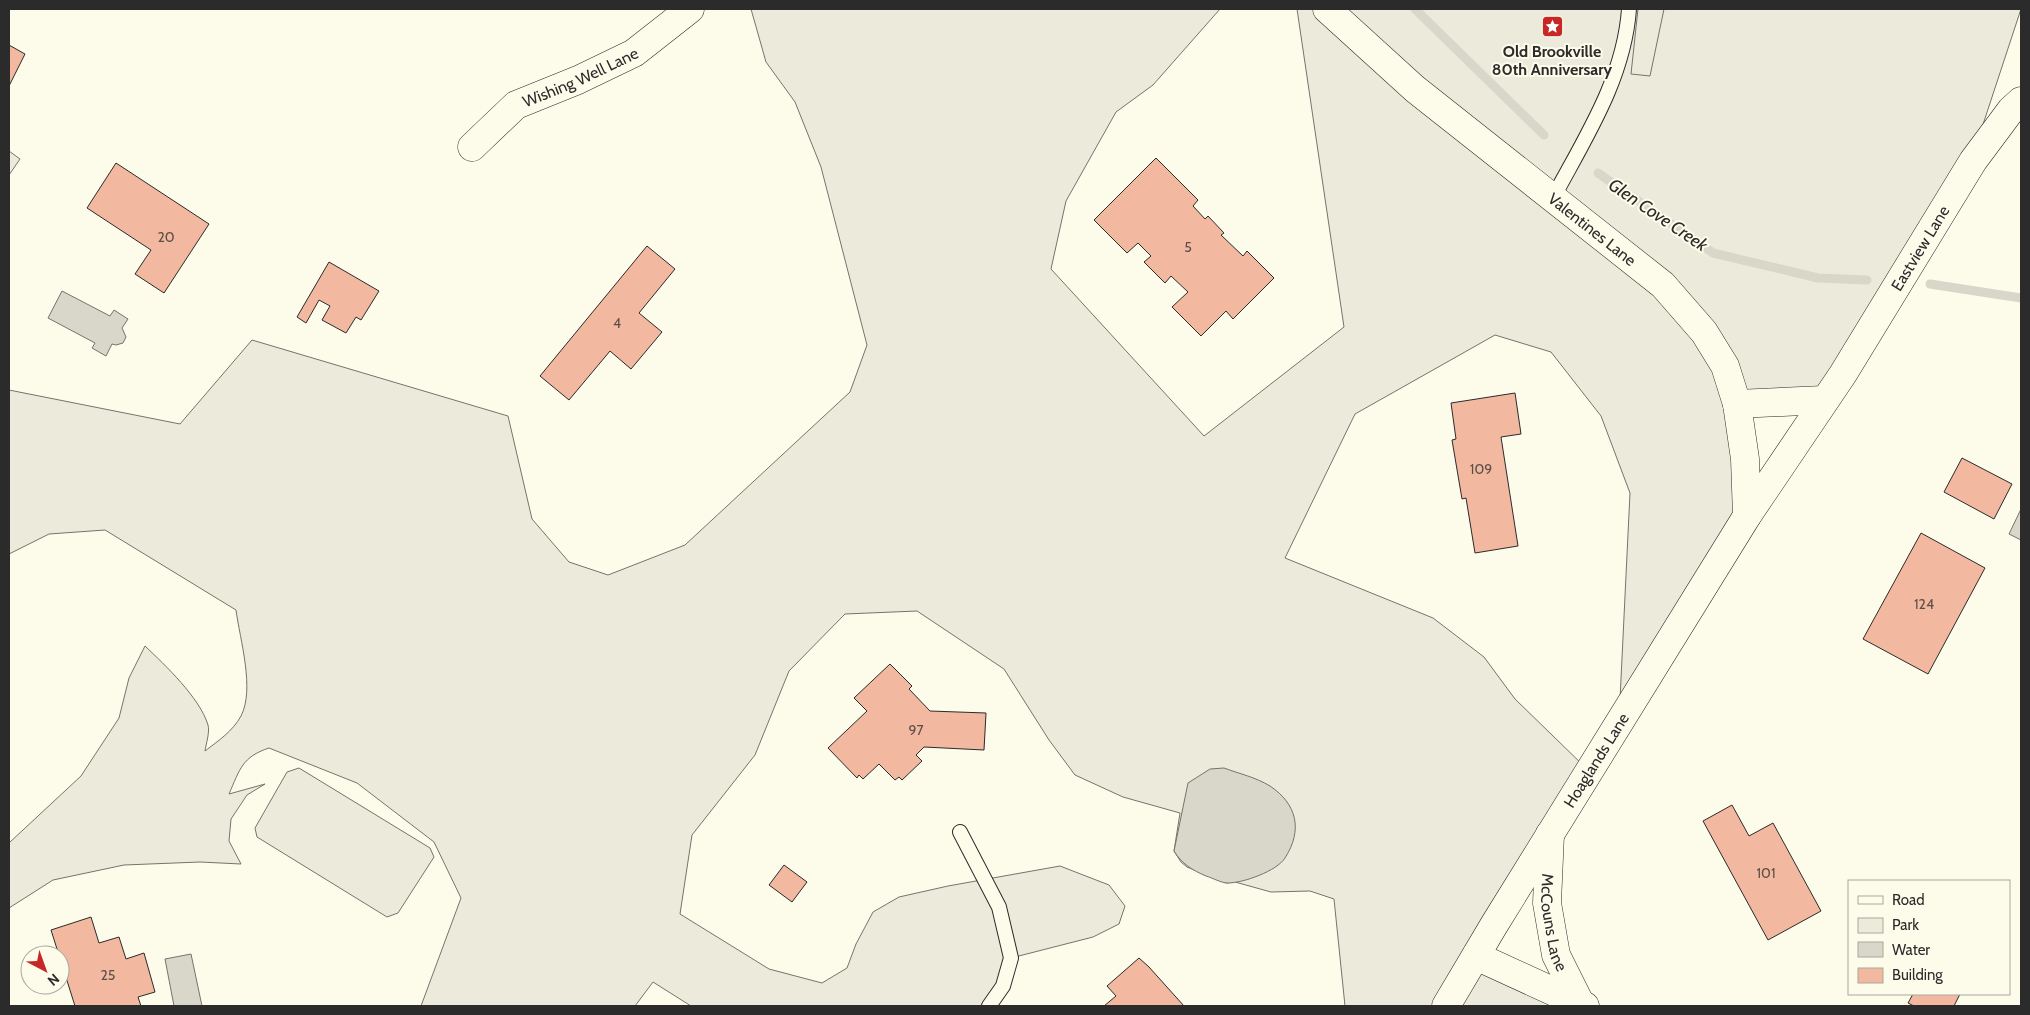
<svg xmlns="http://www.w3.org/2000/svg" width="2030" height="1015" viewBox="0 0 2030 1015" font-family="Cabin,sans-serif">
  <rect width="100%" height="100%" fill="#fdfbea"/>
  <g fill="#ecebdb" stroke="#74746e">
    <path d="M751,9H1220L1153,85L1116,112L1066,201L1051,269L1204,436L1344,327L1297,9H2021L1968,170L1824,400H1746L1743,516L1619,720L1630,493L1601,416L1551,352L1495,335L1355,414L1285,558L1433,618L1484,657L1515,699L1588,770L1470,954L1585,1006H1345L1334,899L1310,891L1271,892L1235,882L1226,883L1187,867L1181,862L1174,851L1180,813L1123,797L1075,775L1049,740L1004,669L917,611L845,614L789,671L755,755L692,835L680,914L769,969L822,983L847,968L856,944L873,912L899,897L948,886L1060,866L1109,885L1125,906L1119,924L1093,937L1011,958L989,1006H691L653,982L635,1006H421L461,898L434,842L357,783L269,748C242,757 240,769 229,794L265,784L247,795L231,819L229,841L241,864L200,862L124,865L53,880L9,908V843L81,776L119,718L129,678L145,646C165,665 200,698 208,725C210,732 206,744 205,751C218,741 233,731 241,716C255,689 240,640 236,610L105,530L49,534L9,554V390L180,424L252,340L508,416L532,519L569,562L608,575L685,545L850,392L867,345L821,167L795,102L766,62Z"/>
    <path d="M9,151L20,159L9,175Z"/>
    <path d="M299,768L430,848L434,857L398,913L387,917L257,837L255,828L287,772Z"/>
  </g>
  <path fill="#eceadb" stroke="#74746e" d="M1638,9H1664L1650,76L1631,74Z"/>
  <g fill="#d8d7c9" stroke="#74746e">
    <path d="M62,291L110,316L114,310L128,319L122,328L126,337L123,343L116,345L112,344L106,356L92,348L95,343L48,318Z"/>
    <path d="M2021,509V540L2009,534Z"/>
    <path d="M1224,768C1240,774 1255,777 1270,786C1297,804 1303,830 1285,858C1277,871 1243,883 1228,883C1221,883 1213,878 1206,876C1192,870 1182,864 1174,851L1188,783L1210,769Z"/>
    <path d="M191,954L202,1006H174L165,959Z"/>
  </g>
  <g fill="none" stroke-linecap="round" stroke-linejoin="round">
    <g stroke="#d8d7c9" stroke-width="9">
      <path d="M1415,9L1544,135"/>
      <path d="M1598,173L1713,253L1818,278L1867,280"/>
      <path d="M1930,284L2021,298"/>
    </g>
  </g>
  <g fill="#f2b8a0" stroke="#2b2b2b">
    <path d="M9,45L25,54L9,86Z"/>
    <path d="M1156,158L1198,200L1193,206L1205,219L1208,216L1224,233L1221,235L1243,256L1247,251L1274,278L1233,319L1226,311L1201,336L1172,307L1188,292L1171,276L1165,283L1144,262L1151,256L1138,243L1127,253L1094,220Z"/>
    <path d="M116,163L209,224L164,293L135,274L151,250L87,208Z"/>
    <path d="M647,246L675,269L639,313L662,332L631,369L610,351L569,400L540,376Z"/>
    <path d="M329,262L379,291L361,320L356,317L346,333L322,320L330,306L319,300L306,323L297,317Z"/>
    <path d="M1515,393L1521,434L1501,437L1518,546L1475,553L1466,498L1462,499L1452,440L1456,439L1451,403Z"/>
    <path d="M1962,458L2012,484L1994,519L1944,492Z"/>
    <path d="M1921,533L1985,568L1928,674L1863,639Z"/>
    <path d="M890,664L912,686L909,689L930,711L986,713L984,750L924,747L916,755L922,761L902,780L899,777L895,780L879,764L863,779L859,775L857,778L828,748L867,711L854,698Z"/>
    <path d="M1732,805L1749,836L1773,823L1821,911L1768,940L1703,821Z"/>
    <path d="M784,865L807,882L792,902L769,885Z"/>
    <path d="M91,917L99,943L119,937L126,959L144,953L155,992L138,997L141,1006H75L51,930Z"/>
    <path d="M1139,958L1149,967L1184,1006H1104L1116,996L1107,986Z"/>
    <path d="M1913,994H1960L1954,1006H1914L1908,1003Z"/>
  </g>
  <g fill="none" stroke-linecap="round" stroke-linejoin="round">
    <defs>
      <g id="service">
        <path d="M1553,198C1585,138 1624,79 1629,9"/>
        <path d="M960,832L999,907L1011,958L1003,986L989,1006"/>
      </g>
      <g id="minor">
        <path id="s1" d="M472,147L516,105L578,80L634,53L690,9"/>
        <path d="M1737,404L1824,400"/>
        <path id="s2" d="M1747,516L1843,374L1973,161L2011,110L2021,101"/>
        <path id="s3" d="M1550,834L1547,903L1556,955L1581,1005"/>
        <path d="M1476,956L1585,1006"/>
      </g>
      <g id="tertiary">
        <path id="s4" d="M1327,9L1415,89L1663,285L1704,332L1725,366L1737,404L1745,459L1747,516L1494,925L1446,1006"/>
      </g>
    </defs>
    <use href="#service" stroke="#2b2b2b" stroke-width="16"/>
    <use href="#minor" stroke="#2b2b2b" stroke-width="29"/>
    <use href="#tertiary" stroke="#2b2b2b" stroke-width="29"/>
    <use href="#service" stroke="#fdfbea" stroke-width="14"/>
    <use href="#minor" stroke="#fdfbea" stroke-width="28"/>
    <use href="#tertiary" stroke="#fdfbea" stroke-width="28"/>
  </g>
  <defs>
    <symbol id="sight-square" viewBox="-11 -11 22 22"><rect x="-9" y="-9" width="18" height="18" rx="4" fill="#c62828" stroke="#fdfbea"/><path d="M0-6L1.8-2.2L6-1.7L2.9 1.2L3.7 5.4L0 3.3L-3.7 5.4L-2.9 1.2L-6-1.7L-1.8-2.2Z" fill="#fff"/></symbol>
  </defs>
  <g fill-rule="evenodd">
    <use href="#sight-square" x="1540" y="14" width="25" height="25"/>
  </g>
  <g text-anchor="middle" stroke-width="4" stroke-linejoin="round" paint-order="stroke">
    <g font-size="14" fill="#5d4e48">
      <text x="166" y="242">20</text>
      <text x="1188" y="252">5</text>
      <text x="617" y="328">4</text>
      <text x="1481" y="474">109</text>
      <text x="1924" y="609">124</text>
      <text x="916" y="735">97</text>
      <text x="1766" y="878">101</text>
      <text x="108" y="980">25</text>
    </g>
    <g font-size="16" font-weight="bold" fill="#2b2b2b" stroke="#fdfbea">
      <text x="1552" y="57">Old Brookville<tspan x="1552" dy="18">80th Anniversary</tspan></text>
    </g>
    <g font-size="16" fill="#2b2b2b" stroke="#fdfbea">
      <text dy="6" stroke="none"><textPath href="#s1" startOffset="131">Wishing Well Lane</textPath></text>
      <text dy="6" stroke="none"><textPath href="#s4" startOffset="345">Valentines Lane</textPath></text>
      <text dy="6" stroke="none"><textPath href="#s2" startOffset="319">Eastview Lane</textPath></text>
      <text transform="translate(1596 760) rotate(-58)" y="6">Hoaglands Lane</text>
      <text dy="6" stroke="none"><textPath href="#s3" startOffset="89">McCouns Lane</textPath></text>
    </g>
    <g font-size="18" font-style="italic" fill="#2b2b2b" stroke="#fdfbea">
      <text transform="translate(1658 215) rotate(34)" y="6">Glen Cove Creek</text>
    </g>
  </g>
  <rect width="2030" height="1015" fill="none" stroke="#2b2b2b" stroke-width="20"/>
  <rect x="1848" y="880" width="162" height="115" fill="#fdfbea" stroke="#a9a89e"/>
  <rect x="1858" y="896" width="25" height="8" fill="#fdfbea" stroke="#a9a89e"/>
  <text x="1892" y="905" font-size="15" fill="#2b2b2b">Road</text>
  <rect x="1858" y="918" width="25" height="15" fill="#ecebdb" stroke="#a9a89e"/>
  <text x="1892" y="930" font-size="15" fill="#2b2b2b">Park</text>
  <rect x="1858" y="942" width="25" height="15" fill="#d8d7c9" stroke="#a9a89e"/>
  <text x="1892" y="955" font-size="15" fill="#2b2b2b">Water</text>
  <rect x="1858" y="968" width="25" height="15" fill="#f2b8a0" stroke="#a9a89e"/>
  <text x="1892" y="980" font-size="15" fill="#2b2b2b">Building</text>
  <g transform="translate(45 970) rotate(139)"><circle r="24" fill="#fdfbea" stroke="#a9a89e"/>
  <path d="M0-4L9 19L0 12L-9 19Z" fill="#c62828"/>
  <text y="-8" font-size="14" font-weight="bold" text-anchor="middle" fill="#2b2b2b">N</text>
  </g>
</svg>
